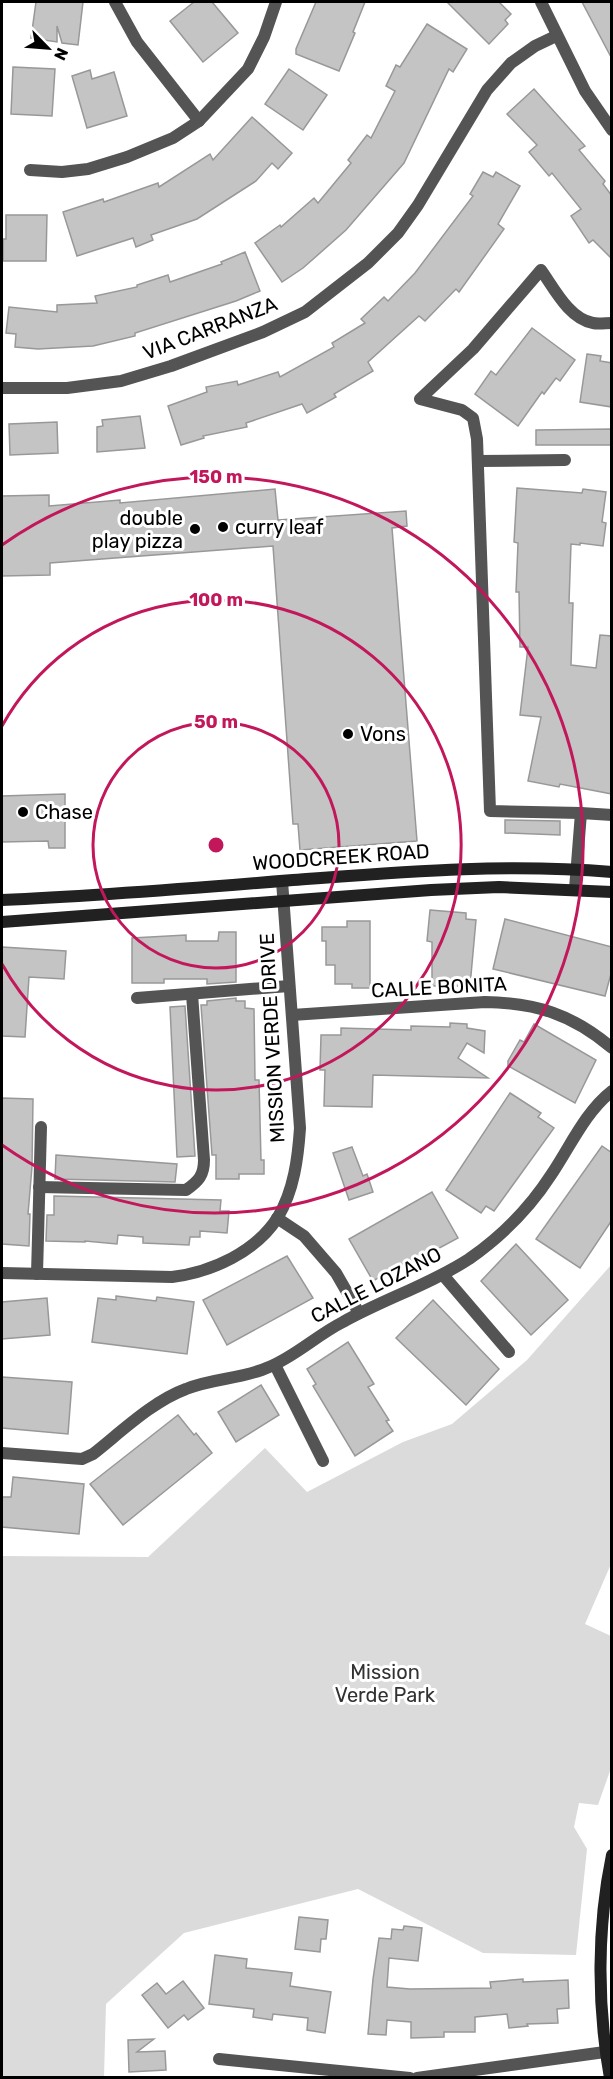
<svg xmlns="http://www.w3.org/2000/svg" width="613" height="2079" viewBox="0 0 613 2079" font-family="Rubik,sans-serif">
  <rect width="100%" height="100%" fill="#fff"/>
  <path fill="#dbdbdb" d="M611,1265V1564L585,1624L611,1636V1768L598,1805L579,1803L574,1827L587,1849L576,1955L483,1953L358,1889L184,1933L106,2004L104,2077H2V1556L148,1557L265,1448L307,1492L403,1442L452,1424L527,1360Z"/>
  <g fill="#c4c4c4" stroke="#989898" stroke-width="1.5">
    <path d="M36,2H83L78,45L62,43L57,26V42L31,38Z"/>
    <path d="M194,2H212L238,33L203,62L170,21Z"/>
    <path d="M316,2H365L353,32L355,33L339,71L296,54V49Z"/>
    <path d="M447,2H499L511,14L505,20L508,24L489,44Z"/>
    <path d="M582,2H612V59Z"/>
    <path d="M427,24L467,49L453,72L449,69L404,163L346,230L303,268L282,282L255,243L280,225L281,227L314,198L318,203L351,163L348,160L367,135L371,138L395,91L386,86L396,65L400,67Z"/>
    <path d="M13,67L55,69L52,116L11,114Z"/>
    <path d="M289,69L327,95L303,130L265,104Z"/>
    <path d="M90,70L92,79L114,72L127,116L87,128L72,76Z"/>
    <path d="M534,89L585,146L579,150L605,181L603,184L612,196V259L593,240L589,243L571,216L581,209L552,173L549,176L529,152L537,145L507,114Z"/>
    <path d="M252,117L292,153L278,169L272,163L256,181L197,219L151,235L153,240L136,247L133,238L77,256L63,212L103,199L104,202L158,183L159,187L210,154L213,160Z"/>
    <path d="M483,172L493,177L496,172L520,186L498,224L504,229L459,292L456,289L425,321L419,316L368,362L373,371L334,394L336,397L307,413L302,404L246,423L247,427L203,436L204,438L181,445L168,406L207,392L206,387L237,381L238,385L278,372L280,377L334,347L332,343L365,323L361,319L384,297L388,301L415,273L473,196L470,194Z"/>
    <path d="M6,215H47L46,261H3V239H6Z"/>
    <path d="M245,252L260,291L236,301L135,333V336L93,346L38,349L15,347L16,334L6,333L9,307L57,312V305L97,303L95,296L137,287V285L168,275L170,282L222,264L221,262Z"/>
    <path d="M532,328L575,360L560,381L556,378L544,394L542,392L518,426L475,394L491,371L496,375Z"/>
    <path d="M587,354L601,356L600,361L612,363V407L580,402Z"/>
    <path d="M140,416L145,448L97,452V427L103,426L102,420Z"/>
    <path d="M57,422L58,453L10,455L9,424Z"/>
    <path d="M612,429V445H536V430Z"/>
    <path d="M517,488L582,493L583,489L606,492L602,522L606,523L603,546L580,543V545L571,544L569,603H573L571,665L596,668L600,635L612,636V794L560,784L559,787L528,781L541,717L520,715L528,647H520L519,592H516L518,543L514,542Z"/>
    <path d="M275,489L278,520L406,511L407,526L392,528L417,841L300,850L298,824H293L273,546L50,563V575L2,576V496L49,495V506L120,500V503Z"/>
    <path d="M65,794V848H49L48,841L2,842V796Z"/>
    <path d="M505,820L560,821V835L505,833Z"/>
    <path d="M430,910L466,913V919L476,920L470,986H432V942L427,941Z"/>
    <path d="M505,919L612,947V970L605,996L493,969Z"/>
    <path d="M347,921H370V988H352V984H335V965H326V941H322V927H347Z"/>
    <path d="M219,932H236V982L207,984V979H164V983H132V938L186,935V941H218Z"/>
    <path d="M2,947L66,951L64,979L29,977L25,1037L2,1036Z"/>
    <path d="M236,998V1001H245V1008L254,1009L255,1080H259L261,1160H264V1174H239V1179H216V1155H212L201,1005H207V1001Z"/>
    <path d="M185,1006L195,1156L177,1157L170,1007Z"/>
    <path d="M450,1023L467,1024V1028L485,1031L484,1053L467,1043L458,1058L488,1078L373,1075L372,1107L324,1106L325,1070H320L321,1035H341V1028L411,1030V1026L450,1027Z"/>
    <path d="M534,1024L596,1060L575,1103L508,1066V1061L520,1040L524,1042Z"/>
    <path d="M510,1093L541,1113L538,1117L554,1128L494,1211L486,1206L481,1213L446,1190Z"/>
    <path d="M2,1098L33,1099L32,1167L28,1214H30L29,1246L2,1244Z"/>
    <path d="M602,1146L612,1153V1220L580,1268L536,1239Z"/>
    <path d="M352,1147L363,1176L367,1174L373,1192L349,1200L333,1153Z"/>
    <path d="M56,1155L177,1164L175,1182L55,1179Z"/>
    <path d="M432,1192L458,1238L406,1266L404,1263L373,1281L349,1239Z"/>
    <path d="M54,1196L221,1200L220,1211H229L227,1233L200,1231V1237H190L189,1245L143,1243V1237L118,1235L117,1244L85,1241V1242L46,1241L47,1215H54Z"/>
    <path d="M516,1244L568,1300L531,1335L481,1281Z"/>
    <path d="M287,1256L313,1298L227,1345L203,1300Z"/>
    <path d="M116,1296L156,1301L157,1297L194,1302L187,1354L92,1342L98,1298L116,1300Z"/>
    <path d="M47,1298L50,1335L2,1339V1302Z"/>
    <path d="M433,1300L499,1369L466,1405L396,1338Z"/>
    <path d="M348,1342L374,1384L368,1387L389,1420L386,1421L393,1431L355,1456L313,1386L316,1384L307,1369Z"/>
    <path d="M2,1377L72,1382L68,1434L2,1428Z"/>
    <path d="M261,1385L279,1415L236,1442L218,1412Z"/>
    <path d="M178,1415L194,1435L196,1433L212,1453L123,1525L90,1484Z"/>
    <path d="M13,1477L84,1484L79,1534L2,1527V1497H11Z"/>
    <path d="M299,1917L328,1920L326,1939H321L320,1952L295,1949Z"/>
    <path d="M404,1926L422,1928L418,1961L389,1958L387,1987L410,1989L491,1988L490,1982L523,1979V1982L568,1980L569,2008L557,2009L558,2023L527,2024L528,2026L509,2028L507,2014L475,2017V2032H444V2037L411,2038V2022L387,2020L386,2035L368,2034L373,1979L379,1938L391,1939L392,1929L403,1930Z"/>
    <path d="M215,1955L247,1959L246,1968L292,1973L290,1986L331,1992L325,2033L307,2030L308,2018L273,2014L272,2020L253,2017L254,2009L209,2004Z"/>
    <path d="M183,1981L204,2008L188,2020L184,2015L168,2028L142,1995L157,1983L166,1994Z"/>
    <path d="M154,2039L137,2052L165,2051L166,2070L129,2072L128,2040Z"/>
  </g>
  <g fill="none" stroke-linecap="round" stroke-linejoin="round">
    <g stroke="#545454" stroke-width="12">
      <path d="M115,2L137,42L199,121"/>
      <path d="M541,2L585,91L612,130"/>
      <path d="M30,170L62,172L88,169L127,157L173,138L199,121L248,69L264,37L276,2"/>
      <path d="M2,388H67L121,381L171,366L263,332L305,312L368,263L398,233L418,205L487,90L511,63L535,46L556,36"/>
      <path d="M478,461L565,460"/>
      <path d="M581,813L490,811L477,439L473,418L462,410L420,399L473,349L541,270C554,288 569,319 593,323C598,324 606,323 612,323"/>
      <path d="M575,889L581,813L612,815"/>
      <path d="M137,998L289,986"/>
      <path d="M292,1015L485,1002C536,1003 572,1014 612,1048"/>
      <path d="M39,1187L186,1190C199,1181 204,1175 204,1160L192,994"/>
      <path d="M277,1218L304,1236L336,1273L359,1313"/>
      <path d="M2,1273L172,1277C212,1272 256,1252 278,1217C294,1190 298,1158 300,1128L282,881"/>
      <path d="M37,1274L41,1127"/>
      <path d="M443,1275L509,1352"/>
      <path d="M275,1365L323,1461"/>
      <path d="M2,1453L82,1459L93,1454C121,1432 153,1401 186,1389C213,1378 243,1379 269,1367C296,1356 317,1335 343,1322C384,1299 429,1285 469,1259C502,1236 529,1209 551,1175C570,1147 585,1112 612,1091"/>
      <path d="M219,2059L410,2078"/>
      <path d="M417,2078L612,2051"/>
    </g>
    <g stroke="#212121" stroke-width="12">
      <path d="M2,900C99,896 196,888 293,880C401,872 502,863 612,872"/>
      <path d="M2,922L431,890L499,887L612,892"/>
      <path d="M610,2078C597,2005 597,1927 612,1855"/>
    </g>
  </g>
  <g fill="none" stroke="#c2185b" stroke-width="3">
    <circle cx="216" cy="845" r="123"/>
    <path d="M2 726A245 245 0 1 1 2 964"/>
    <path d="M2 545A368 368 0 1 1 2 1145"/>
  </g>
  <g fill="#000" stroke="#fff" stroke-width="2">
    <circle cx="223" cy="527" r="6"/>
    <circle cx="195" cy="529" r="6"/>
    <circle cx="348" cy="734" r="6"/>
    <circle cx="23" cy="812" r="6"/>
  </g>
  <g text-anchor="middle" stroke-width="6" stroke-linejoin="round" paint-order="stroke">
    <g font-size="20" fill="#000" stroke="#fff">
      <text transform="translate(210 328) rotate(-21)" y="7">VIA CARRANZA</text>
      <text transform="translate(341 857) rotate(-4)" y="7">WOODCREEK ROAD</text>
      <text transform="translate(439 987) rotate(-3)" y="7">CALLE BONITA</text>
      <text transform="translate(272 1038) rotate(-93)" y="7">MISSION VERDE DRIVE</text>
      <text transform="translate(376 1285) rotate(-27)" y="7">CALLE LOZANO</text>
    </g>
    <g font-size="20" fill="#000" stroke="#fff" text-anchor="start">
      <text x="183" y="525" text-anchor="end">double<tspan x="183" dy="23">play pizza</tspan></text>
      <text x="235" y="534">curry leaf</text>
      <text x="360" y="741">Vons</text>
      <text x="35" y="819">Chase</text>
    </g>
    <g font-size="20" fill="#323232" stroke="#fff">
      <text x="385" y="1679">Mission<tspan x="385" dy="23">Verde Park</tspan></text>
    </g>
  </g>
  <circle cx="216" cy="845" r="9" fill="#c2185b" stroke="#fff" stroke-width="3"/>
  <g font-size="18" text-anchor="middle" font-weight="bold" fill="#c2185b" stroke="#fff" stroke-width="6" stroke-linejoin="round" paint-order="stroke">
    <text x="216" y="483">150 m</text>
    <text x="216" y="606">100 m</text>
    <text x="216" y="728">50 m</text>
  </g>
  <rect width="613" height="2079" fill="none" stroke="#000000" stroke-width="6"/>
  <g transform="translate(48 48) rotate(115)" stroke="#ffffff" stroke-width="4.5" paint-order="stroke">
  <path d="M0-4.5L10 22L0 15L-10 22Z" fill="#000000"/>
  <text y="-9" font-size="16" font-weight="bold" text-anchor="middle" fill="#000000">N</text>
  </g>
</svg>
